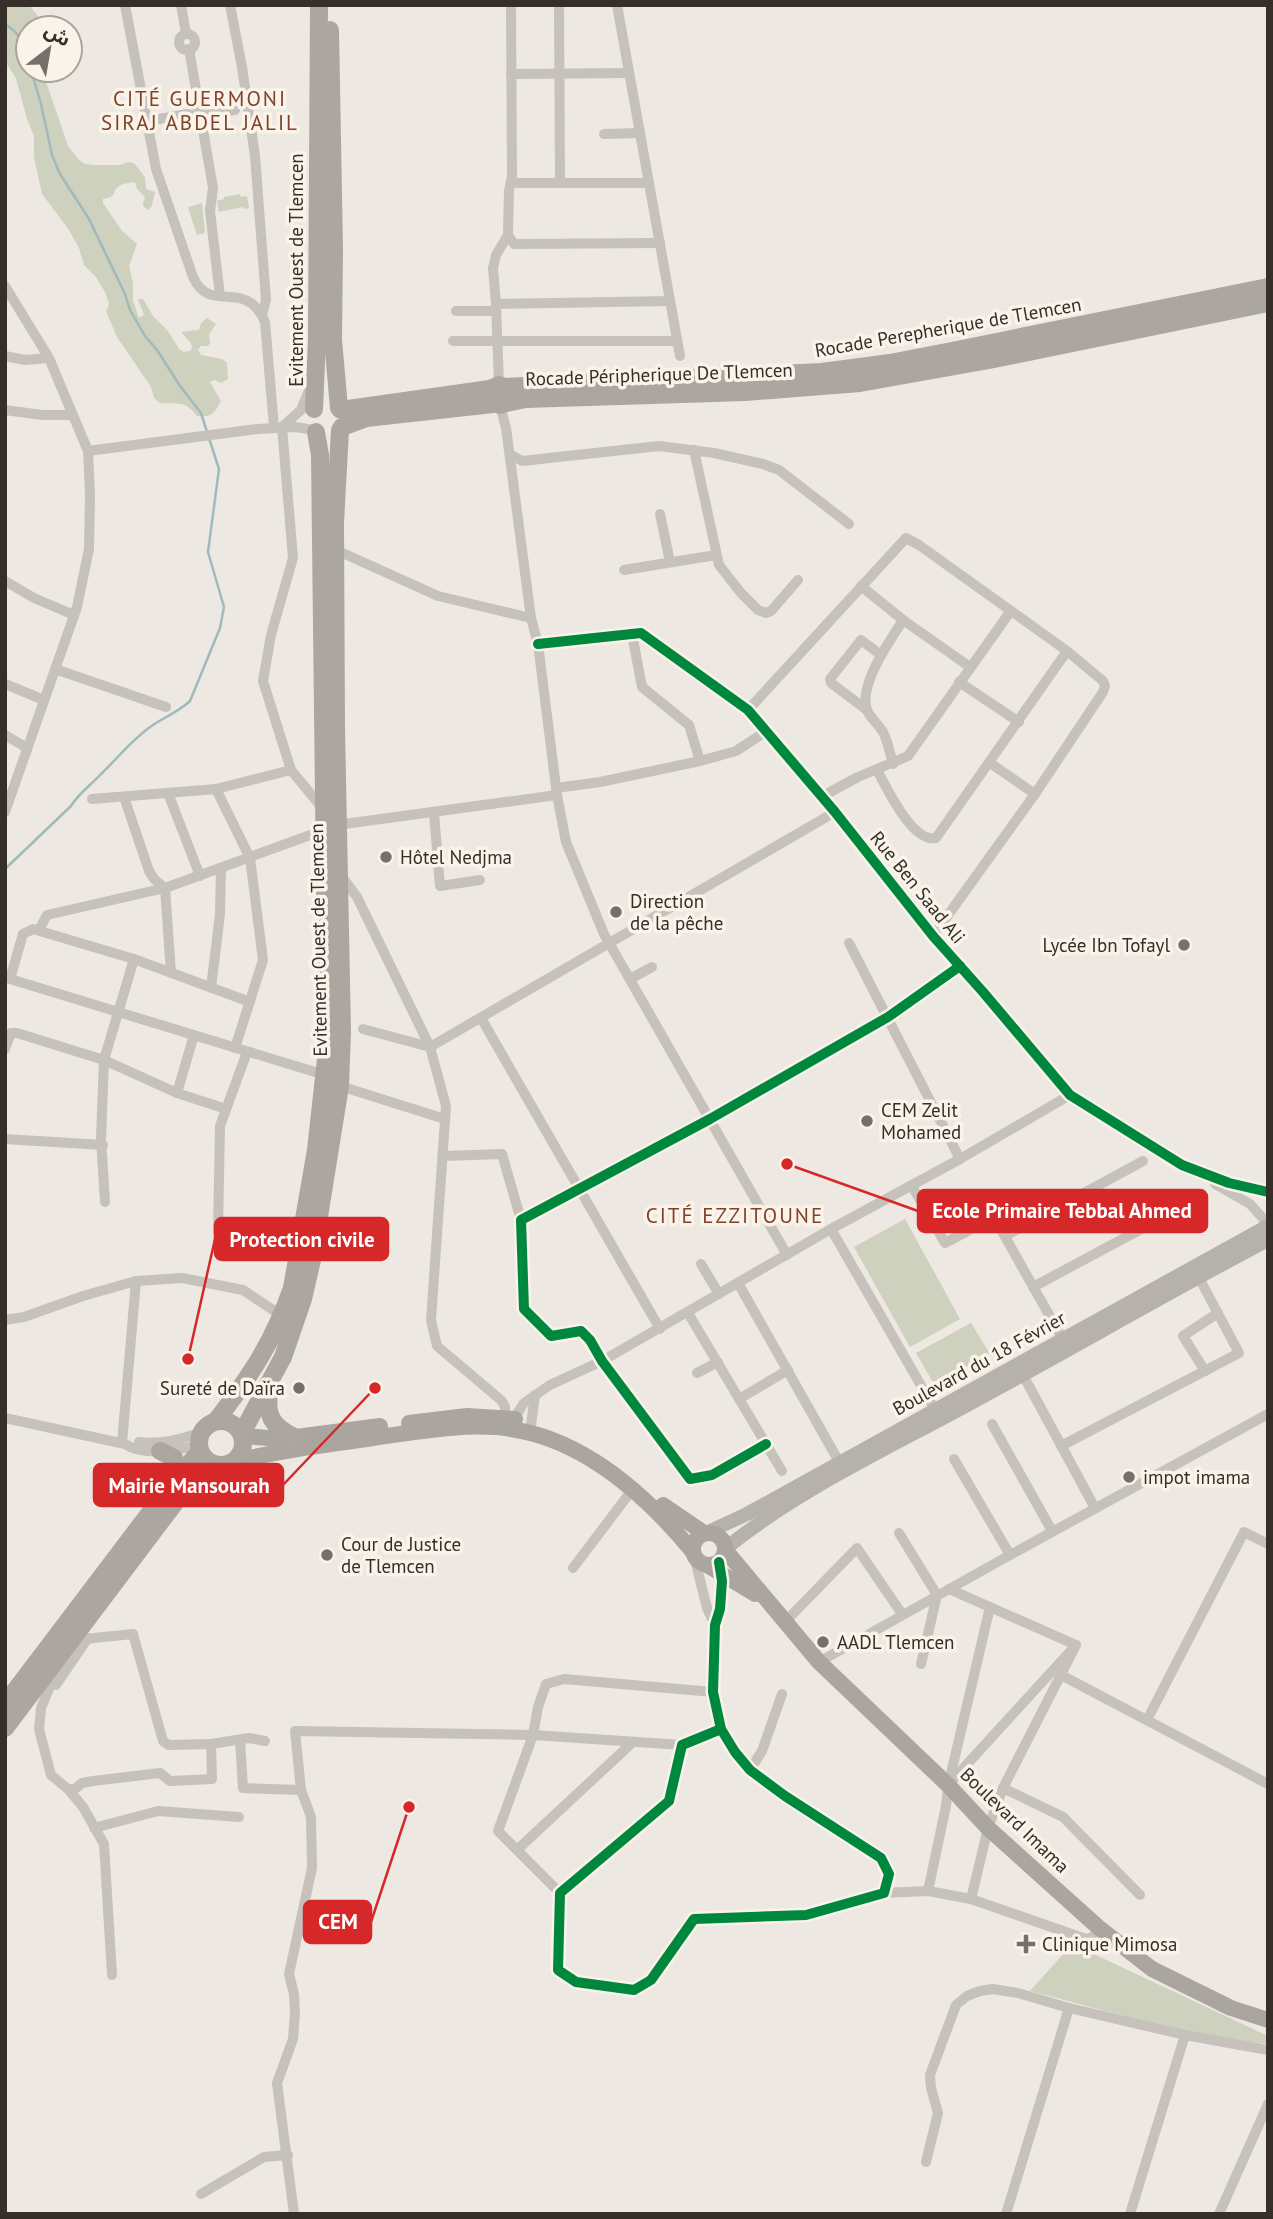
<svg xmlns="http://www.w3.org/2000/svg" width="1273" height="2219" viewBox="0 0 1273 2219" font-family="'PT Sans','Noto Sans Arabic',sans-serif">
  <rect width="100%" height="100%" fill="#ede8e2"/>
  <g fill="#cdd1bd">
    <path d="M5,5H29L42,21L52,23L58,28H28V70H42L68,146L79,160L85,164L94,165H120L128,162L134,163L145,177L146,189L155,192L152,205L149,210L144,207L143,203L145,197L137,189L135,182C131,183 122,183 119,186C111,192 118,197 103,199V203L122,231L137,244L129,266L133,283V301L139,318L144,315L138,299H143L153,316L168,331L179,349L184,352L190,351L192,348L191,343L181,332L199,330L201,323L207,318L216,324L209,334L210,344L207,346H201L198,350L201,355L222,359L227,363L228,379L221,383L214,380L210,382L221,401C215,413 211,418 197,416C185,400 178,404 160,403L154,398L151,387L117,337L106,311L109,305L106,294L96,277L84,265L79,248L69,230L42,194L34,157V136L27,119L16,78L5,61Z"/>
    <path d="M240,194L241,197L247,196L249,208L244,209L243,207L219,212L217,201L224,199V197Z"/>
    <path d="M202,203L205,233L197,235L188,207Z"/>
    <path d="M905,1219L960,1319L910,1347L854,1247Z"/>
    <path d="M971,1323L990,1354L934,1384L916,1353Z"/>
    <path d="M1081,1948L1268,2036V2044C1187,2036 1108,2011 1030,1991L1066,1951Z"/>
  </g>
  <g fill="none" stroke-linecap="round" stroke-linejoin="round">
    <g stroke="#a0babc" stroke-width="2.5">
      <path d="M5,24C21,34 23,43 28,61"/>
      <path d="M31,70L41,104L52,155L60,174L89,219L125,294L130,310L145,336L157,350L180,386L201,413L207,432"/>
      <path d="M5,869L71,806C79,793 91,785 101,774C119,757 132,739 153,725C165,717 178,712 190,701L220,628L224,607L208,552L219,469L209,438"/>
    </g>
    <g stroke="#c6c1bb" stroke-width="10">
      <path d="M125,5L156,169L193,277C211,316 245,276 265,322L274,427"/>
      <path d="M181,5L186,34"/>
      <path d="M230,5L242,67L255,156L266,300L262,315"/>
      <path d="M559,5L560,183"/>
      <path d="M617,5L680,356"/>
      <circle cx="187" cy="42" r="8"/>
      <path d="M189,49L213,188L210,211L220,296"/>
      <path d="M511,74L629,73"/>
      <path d="M232,99L234,101L235,110L213,113L212,103Z"/>
      <path d="M147,121L206,111"/>
      <path d="M604,134L640,133"/>
      <path d="M511,183H649"/>
      <path d="M508,235L514,244L660,243"/>
      <path d="M5,286L49,358L88,451L90,496L89,549L77,607L5,812"/>
      <path d="M496,304L670,301"/>
      <path d="M456,311H496"/>
      <path d="M453,341H677"/>
      <path d="M5,356L25,360L49,358"/>
      <path d="M499,385L496,304L493,268L496,255L508,235L509,191L512,176L511,5"/>
      <path d="M500,405L506,428L531,618L538,644L557,795L566,842L604,934L787,1255"/>
      <path d="M5,410L42,415H73"/>
      <path d="M282,427L293,558L271,635L263,681L291,770"/>
      <path d="M282,427L301,410L310,388"/>
      <path d="M694,450L719,565L741,593L758,610L766,613L771,611L798,580"/>
      <path d="M88,451L257,429L295,427L314,430"/>
      <path d="M510,454L522,461L659,446L714,453L763,464L779,470L849,524"/>
      <path d="M660,514L670,562"/>
      <path d="M336,550L438,596L531,618"/>
      <path d="M624,570L716,555"/>
      <path d="M5,581L34,598L74,615"/>
      <path d="M861,586L903,620L970,667"/>
      <path d="M632,634L642,687L689,725L700,761L736,751L765,732"/>
      <path d="M538,644L641,633L748,710L835,812L933,936L983,992L1070,1095L1182,1165L1229,1183L1268,1192"/>
      <path d="M55,669L166,707"/>
      <path d="M959,682L1019,722"/>
      <path d="M5,684L44,700"/>
      <path d="M748,710L906,538L919,545L1067,651L1103,681L1105,686L1103,692L1035,794L933,936"/>
      <path d="M867,710L831,683L830,679L861,640L881,655"/>
      <path d="M5,735L27,748"/>
      <path d="M990,763L1035,794"/>
      <path d="M893,764C890,753 888,742 883,732C879,725 870,718 867,710C858,685 890,641 903,620"/>
      <path d="M877,770C887,788 912,843 936,838L1067,651"/>
      <path d="M556,788L600,782L700,761"/>
      <path d="M216,789L250,858L263,960L235,1048"/>
      <path d="M168,793L200,876"/>
      <path d="M124,797L149,871L154,879L165,888L171,973"/>
      <path d="M821,797L858,777L908,756L1010,612"/>
      <path d="M92,799L216,789L291,770L323,809"/>
      <path d="M434,813L440,886L480,880"/>
      <path d="M337,825L557,795"/>
      <path d="M340,874L357,897L430,1047L835,812"/>
      <path d="M39,930L47,915L165,888L324,830"/>
      <path d="M849,943L960,1159"/>
      <path d="M630,979L652,967"/>
      <path d="M211,988L220,914L221,868"/>
      <path d="M250,1002L134,959L33,929L23,934L10,979L325,1075"/>
      <path d="M481,1018L660,1329"/>
      <path d="M363,1029L430,1047L446,1106L431,1320L437,1346L502,1401L505,1407V1418"/>
      <path d="M5,1049L11,1033H17L104,1060L177,1093L226,1109"/>
      <path d="M340,1086L445,1119"/>
      <path d="M177,1093L194,1035"/>
      <path d="M5,1139L103,1145"/>
      <path d="M443,1156L502,1154L521,1220"/>
      <path d="M1215,1184L1250,1204L1268,1224"/>
      <path d="M912,1186L945,1243L994,1217L1062,1338"/>
      <path d="M105,1202L101,1138L104,1060L134,959"/>
      <path d="M831,1229L938,1415"/>
      <path d="M218,1231L220,1126L247,1052"/>
      <path d="M1005,1236L1143,1161"/>
      <path d="M701,1264L719,1294"/>
      <path d="M738,1283L842,1467"/>
      <path d="M1033,1287L1203,1196"/>
      <path d="M688,1313L782,1471"/>
      <path d="M5,1320L24,1317L83,1296L136,1281L182,1278L243,1290L282,1316"/>
      <path d="M1205,1371L1183,1336L1218,1313"/>
      <path d="M697,1373L718,1362"/>
      <path d="M1023,1375L1095,1508"/>
      <path d="M739,1399L788,1370"/>
      <path d="M5,1418L125,1444C145,1457 177,1450 199,1445"/>
      <path d="M511,1423L524,1403L550,1385L602,1361L831,1229L960,1159L1070,1095"/>
      <path d="M992,1424L1052,1531"/>
      <path d="M530,1433L535,1395"/>
      <path d="M139,1442C161,1445 182,1439 202,1432"/>
      <path d="M122,1443L136,1281"/>
      <path d="M766,1444L712,1475L690,1479L602,1361L590,1340L581,1331L551,1336L524,1309L521,1220L710,1119L888,1017L960,966"/>
      <path d="M1061,1446L1239,1353L1198,1276"/>
      <path d="M954,1459L1010,1555"/>
      <path d="M899,1533L937,1595L921,1664"/>
      <path d="M694,1556L707,1608L715,1625"/>
      <path d="M719,1562L722,1581L720,1609L715,1625L713,1692L721,1729L735,1752L750,1770L785,1796L881,1858L889,1874L884,1893L806,1915L694,1919L651,1980L634,1990L576,1982L558,1970L560,1893L669,1801L682,1745L721,1729"/>
      <path d="M573,1568L632,1490"/>
      <path d="M949,1589L1076,1645"/>
      <path d="M785,1622L857,1548L902,1614"/>
      <path d="M819,1662L1010,1555L1268,1414"/>
      <path d="M58,1667L41,1708L39,1729L51,1775L68,1789L83,1807L104,1844L112,1975"/>
      <path d="M1061,1675L1268,1784"/>
      <path d="M56,1685L88,1638"/>
      <path d="M1147,1720L1244,1532L1268,1544"/>
      <path d="M240,1740L243,1788L301,1790"/>
      <path d="M211,1744L249,1738L265,1741"/>
      <path d="M750,1770L762,1751L782,1694"/>
      <path d="M949,1782L990,1607"/>
      <path d="M1003,1788L1063,1817L1140,1895"/>
      <path d="M68,1789H75L82,1783L93,1781L160,1773L170,1781L212,1779L211,1744L169,1745L163,1741L133,1634L84,1639L76,1636"/>
      <path d="M94,1828L158,1811L239,1817"/>
      <path d="M518,1849L633,1742"/>
      <path d="M928,1891L946,1806L948,1785L1076,1645L1003,1788L988,1828L971,1899"/>
      <path d="M560,1893L498,1831L533,1735L538,1707L546,1684L564,1679L713,1692"/>
      <path d="M884,1893L928,1891L971,1899L1086,1939L1105,1933"/>
      <path d="M926,2162L938,2113L931,2088L930,2075L956,2005L967,1996L980,1991L993,1989L1018,1993L1069,2008L1185,2035L1268,2050"/>
      <path d="M201,2194L264,2157L288,2155"/>
      <path d="M294,2214L277,2083L293,2039L295,2013L294,1994L289,1974L312,1868L311,1817L301,1790L295,1731L533,1735L682,1745"/>
      <path d="M1006,2214L1069,2008"/>
      <path d="M1130,2214L1185,2035"/>
      <path d="M1219,2214L1268,2104"/>
    </g>
    <g stroke="#b6b1ac" stroke-width="14">
      <path d="M708,1532L747,1514L1268,1226"/>
      <path d="M726,1548C802,1487 893,1446 978,1399C1075,1347 1170,1291 1268,1240"/>
    </g>
    <g stroke="#aba5a0" stroke-width="16">
      <path d="M409,1423L467,1416L515,1419"/>
      <path d="M243,1436L281,1439L380,1426"/>
      <path d="M236,1461C281,1450 327,1445 373,1438C414,1432 471,1422 511,1429C585,1440 647,1496 693,1552"/>
      <path d="M663,1505L704,1533"/>
      <circle cx="709" cy="1549" r="16"/>
      <path d="M726,1551L819,1662L948,1785L988,1828L1098,1927L1152,1969L1231,2008L1268,2020"/>
      <path d="M707,1565L755,1594"/>
    </g>
    <g stroke="#aca6a0" stroke-width="18">
      <path d="M330,30L334,249L333,340L339,408"/>
      <path d="M505,387L509,393L506,403L500,405L491,402L488,396L490,389L499,385L505,387L822,372L890,363L957,350L1268,287"/>
      <path d="M506,403L526,399L745,392L860,383L989,360L1268,303"/>
      <path d="M314,409L317,339L319,5"/>
      <path d="M341,410L490,389"/>
      <path d="M342,427L366,418L493,404"/>
      <path d="M270,1387C265,1414 270,1425 294,1437"/>
      <circle cx="221" cy="1443" r="22"/>
      <path d="M216,1421C250,1376 273,1343 292,1288L316,1150L327,1050L320,455L316,432"/>
      <path d="M242,1433L283,1357L303,1299L312,1260L340,1086L342,1032L336,728L335,523L340,430"/>
      <path d="M160,1451L174,1458L181,1473"/>
      <path d="M5,1704L171,1485L200,1451"/>
      <path d="M5,1728L177,1500L198,1481L224,1466"/>
    </g>
    <defs>
      <g id="cycleway">
        <path d="M538,644L641,633L748,710L835,812L933,936L983,992L1070,1095L1182,1165L1229,1183L1268,1192"/>
        <path d="M766,1444L712,1475L690,1479L602,1361L590,1340L581,1331L551,1336L524,1309L521,1220L710,1119L888,1017L960,966"/>
        <path d="M719,1562L722,1581L720,1609L715,1625L713,1692L721,1729L735,1752L750,1770L785,1796L881,1858L889,1874L884,1893L806,1915L694,1919L651,1980L634,1990L576,1982L558,1970L560,1893L669,1801L682,1745L721,1729"/>
      </g>
    </defs>
    <use href="#cycleway" stroke="#f9f3ea" stroke-width="15"/>
    <use href="#cycleway" stroke="#00873e" stroke-width="10"/>
  </g>
  <g fill="#766f6a" stroke="#f9f3ea" stroke-width="2.5">
    <circle cx="386" cy="857" r="7"/>
    <circle cx="616" cy="912" r="7"/>
    <circle cx="1184" cy="945" r="7"/>
    <circle cx="867" cy="1121" r="7"/>
    <circle cx="299" cy="1388" r="7"/>
    <circle cx="1129" cy="1477" r="7"/>
    <circle cx="327" cy="1555" r="7"/>
    <circle cx="823" cy="1642" r="7"/>
    <path d="M1022.5 1933.5h7v7h7v7h-7v7h-7v-7h-7v-7h7z"/>
  </g>
  <g text-anchor="middle" stroke-width="7" stroke-linejoin="round" paint-order="stroke">
    <g font-size="19" fill="#362e29" stroke="#f9f3ea">
      <text transform="translate(296 270) rotate(-90)" y="7">Evitement Ouest de Tlemcen</text>
      <text transform="translate(948 327) rotate(-10)" y="7">Rocade Perepherique de Tlemcen</text>
      <text transform="translate(659 374) rotate(-2)" y="7">Rocade Péripherique De Tlemcen</text>
      <text transform="translate(918 887) rotate(51)" y="7">Rue Ben Saad Ali</text>
      <text transform="translate(318 940) rotate(-91)" y="7">Evitement Ouest de Tlemcen</text>
      <text transform="translate(979 1363) rotate(-29)" y="7">Boulevard du 18 Février</text>
      <text transform="translate(1015 1820) rotate(44)" y="7">Boulevard Imama</text>
    </g>
    <g font-size="19" fill="#362e29" stroke="#f9f3ea" text-anchor="start">
      <text x="400" y="864">Hôtel Nedjma</text>
      <text x="630" y="908">Direction<tspan x="630" dy="22">de la pêche</tspan></text>
      <text x="1170" y="952" text-anchor="end">Lycée Ibn Tofayl</text>
      <text x="881" y="1117">CEM Zelit<tspan x="881" dy="22">Mohamed</tspan></text>
      <text x="285" y="1395" text-anchor="end">Sureté de Daïra</text>
      <text x="1143" y="1484">impot imama</text>
      <text x="341" y="1551">Cour de Justice<tspan x="341" dy="22">de Tlemcen</tspan></text>
      <text x="837" y="1649">AADL Tlemcen</text>
      <text x="1042" y="1951">Clinique Mimosa</text>
    </g>
    <g font-size="21" letter-spacing="2" fill="#804228" stroke="#f9f3ea">
      <text x="200" y="106">CITÉ GUERMONI<tspan x="200" dy="24">SIRAJ ABDEL JALIL</tspan></text>
      <text x="735" y="1223">CITÉ EZZITOUNE</text>
    </g>
  </g>
  <path fill="none" stroke="#d62828" stroke-width="2.5" d="M787 1164L918 1211M188 1359L215 1239M375 1388L283 1485M409 1807L371 1922"/>
  <g fill="#d62828" stroke="#f9f3ea" stroke-width="2.5">
    <circle cx="787" cy="1164" r="7"/>
    <circle cx="188" cy="1359" r="7"/>
    <circle cx="375" cy="1388" r="7"/>
    <circle cx="409" cy="1807" r="7"/>
  </g>
  <g fill="#d62828" stroke="#d62828" stroke-width="2.5">
    <rect x="918" y="1190" width="289" height="42" rx="7"/>
    <rect x="215" y="1218" width="173" height="42" rx="7"/>
    <rect x="94" y="1464" width="189" height="42" rx="7"/>
    <rect x="304" y="1901" width="67" height="42" rx="7"/>
  </g>
  <g font-size="21" text-anchor="middle" font-weight="bold" fill="#fff">
    <text x="1062" y="1218">Ecole Primaire Tebbal Ahmed</text>
    <text x="302" y="1247">Protection civile</text>
    <text x="189" y="1493">Mairie Mansourah</text>
    <text x="338" y="1929">CEM</text>
  </g>
  <rect width="1273" height="2219" fill="none" stroke="#362e29" stroke-width="14"/>
  <g transform="translate(49 49) rotate(31)"><circle r="33" fill="#f9f3ea" stroke="#aba49d" stroke-width="2"/>
  <path d="M0-5L12 26L0 18L-12 26Z" fill="#766f6a"/>
  <text y="-10" font-size="19" font-weight="bold" text-anchor="middle" fill="#362e29">ش</text>
  </g>
</svg>
